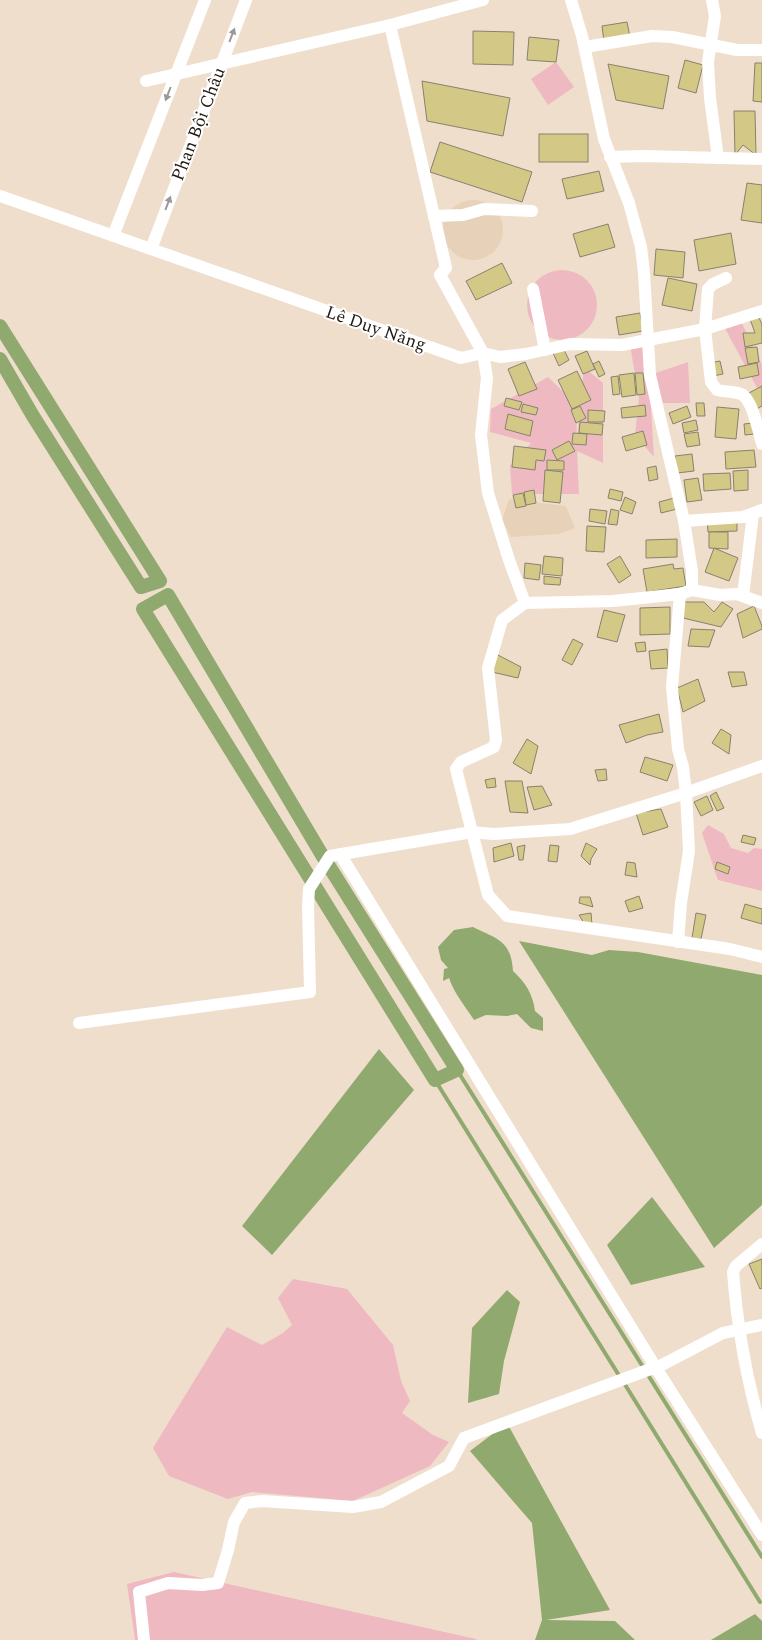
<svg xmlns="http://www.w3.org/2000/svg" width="762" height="1640" viewBox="0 0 762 1640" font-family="Spectral,serif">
  <rect width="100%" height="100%" fill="#f0decc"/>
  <g fill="#e8d1b9">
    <circle cx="473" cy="230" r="30"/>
    <path d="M509,499L566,506L575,528L559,534L511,537L502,520Z"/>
  </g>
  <g fill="#eeb9c0">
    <path d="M556,62L574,87L548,105L531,79Z"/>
    <circle cx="562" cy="305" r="35"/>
    <path d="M737,313L762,365V397L721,321Z"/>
    <path d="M648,342L650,375L688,362L690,403H659L649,376L654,457L635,435L639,398L630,345Z"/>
    <path d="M584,367L603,383V463L577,451L579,494H512L510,466L531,443L490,432L491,409L548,377L576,404L577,440Z"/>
    <path d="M708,825L724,834L731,848L748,853L754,848L762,849V891L718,880L702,833Z"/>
    <path d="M293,1279L347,1289L393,1345L401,1381L410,1401L402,1413L433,1435L449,1442L430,1466L353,1501L252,1492L228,1499L169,1476L153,1448L227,1327L262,1345L283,1333L292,1325L278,1298Z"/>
    <path d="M174,1572L476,1639V1640H135L127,1584Z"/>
  </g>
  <g fill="#8fa96f">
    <path d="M473,927C497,939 511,940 513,971C525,982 533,994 535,1011L543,1018V1031L531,1028L517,1014L507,1016L486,1015L474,1020C465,1006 454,993 449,978L443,981L444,969L448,968L441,960L438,947L454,930Z"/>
    <path d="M519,941L592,955L609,950L638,952L762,975V1205L714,1248Z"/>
    <path d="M379,1049L414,1090L272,1255L242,1226Z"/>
    <path d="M652,1197L705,1267L631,1285L607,1245Z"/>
    <path d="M507,1290L520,1302L504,1361L499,1394L468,1403L472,1328Z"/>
    <path d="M507,1423L610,1610L546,1620L615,1621L635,1640H535L542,1620L532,1523L470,1451Z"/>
    <path d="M755,1614L762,1621V1640H711Z"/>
  </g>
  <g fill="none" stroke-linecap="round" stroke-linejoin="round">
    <g stroke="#8fa96f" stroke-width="4">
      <path d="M457,1070L762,1557"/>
      <path d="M435,1080L620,1377"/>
      <path d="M624,1383L760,1602"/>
    </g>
    <g stroke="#8fa96f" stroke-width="14">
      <path d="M0,326L160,581L141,587L33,416L0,359"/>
      <path d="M168,595L322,855L457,1070L435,1080L143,609Z"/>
    </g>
  </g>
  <g fill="#d4c887" stroke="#87826d">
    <path d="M627,22L630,37L604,42L602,26Z"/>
    <path d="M473,31L514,32L513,65L473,64Z"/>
    <path d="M529,37L559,40L556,62L527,60Z"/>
    <path d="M685,60L703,65L696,93L678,88Z"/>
    <path d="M755,63H762V102L753,101Z"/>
    <path d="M608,64L669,76L663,109L616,100Z"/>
    <path d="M422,81L510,98L503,136L427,121Z"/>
    <path d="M734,111H755L756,155L743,145L735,155Z"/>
    <rect x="539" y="134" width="49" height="28"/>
    <path d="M440,142L532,172L522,202L430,172Z"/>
    <path d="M599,171L604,191L567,199L562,179Z"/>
    <path d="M747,183L762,185V223L741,220Z"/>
    <path d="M608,224L615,247L580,257L573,234Z"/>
    <path d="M731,233L736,264L699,271L694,240Z"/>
    <path d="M656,249L685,252L683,278L654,275Z"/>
    <path d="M502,263L512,283L476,300L466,281Z"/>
    <path d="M668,278L697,284L692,311L662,305Z"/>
    <path d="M640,313L643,331L619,335L616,317Z"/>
    <path d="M758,316L762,324V343L745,347L743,333H755L750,319Z"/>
    <path d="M757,347L759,362L748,364L745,348Z"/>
    <path d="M563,348L569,360L559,366L553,353Z"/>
    <path d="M587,351L595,369L583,374L575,356Z"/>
    <path d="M599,361L605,374L599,377L593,364Z"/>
    <path d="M720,361L723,374L713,376L710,363Z"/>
    <path d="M525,362L537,389L519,396L508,369Z"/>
    <path d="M757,363L759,375L740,379L738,367Z"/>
    <path d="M577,371L591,400L572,409L558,380Z"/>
    <path d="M634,373L636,395L622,397L619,375Z"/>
    <path d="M635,373H643L645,394L637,395Z"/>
    <path d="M618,376L620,394L613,395L611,377Z"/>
    <path d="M762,386V406L755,410L747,394Z"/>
    <path d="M506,398L522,402L519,410L504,406Z"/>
    <path d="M696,403H704L705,416H697Z"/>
    <path d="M523,404L538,408L536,415L521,412Z"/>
    <path d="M645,405L646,416L622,418L621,408Z"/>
    <path d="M580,406L586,418L576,423L571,410Z"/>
    <path d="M687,406L691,417L673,424L669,413Z"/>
    <path d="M717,407L739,409L736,439L715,437Z"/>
    <path d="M588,410L605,411L604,422H588Z"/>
    <path d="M508,414L533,421L530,436L505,429Z"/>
    <path d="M696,420L698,430L684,433L682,423Z"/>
    <path d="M580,422L603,424L602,435L579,433Z"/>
    <path d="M753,423L754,434L745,435L744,424Z"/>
    <path d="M643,431L647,445L626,451L622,437Z"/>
    <path d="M698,432L700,445L687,447L684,434Z"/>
    <path d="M573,433L587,434L586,445L572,444Z"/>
    <path d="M569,441L575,451L557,460L552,450Z"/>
    <path d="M514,446L546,450L544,461L536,460L535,470L512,467Z"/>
    <path d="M754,450L756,467L726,469L725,452Z"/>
    <path d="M692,454L694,471L677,473L675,456Z"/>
    <path d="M547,460L564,461V470H547Z"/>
    <path d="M656,466L658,479L649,481L647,468Z"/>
    <path d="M545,470L563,472L560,503L543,501Z"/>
    <path d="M748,470V490L734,491L733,471Z"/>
    <path d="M730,473L731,489L704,491L703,474Z"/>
    <path d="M698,478L702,500L687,502L684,480Z"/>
    <path d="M610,489L623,492L621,501L608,498Z"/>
    <path d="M534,490L536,503L526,505L524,492Z"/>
    <path d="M523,493L526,506L516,508L513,495Z"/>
    <path d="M625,497L636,502L632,514L620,510Z"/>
    <path d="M674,498L677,509L661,513L659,502Z"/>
    <path d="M590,509L607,511L605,524L589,521Z"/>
    <path d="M611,509L619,511L617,525L608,524Z"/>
    <path d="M707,520H737V531L708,532Z"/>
    <path d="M587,526L606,527L604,552L586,551Z"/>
    <path d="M709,532H728V549L709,548Z"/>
    <path d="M677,539V557L646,558V540Z"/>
    <path d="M714,548L738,558L729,581L705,572Z"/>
    <path d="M544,556L563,558L562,576L542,574Z"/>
    <path d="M620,556L631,575L619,583L607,564Z"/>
    <path d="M525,563L541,565L539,580L524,578Z"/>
    <path d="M673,564L674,569L683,568L686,586L647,592L643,569Z"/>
    <path d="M544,576L561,578L560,585L544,584Z"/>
    <path d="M683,602H704L714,612L722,602L733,609L721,627L683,618Z"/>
    <path d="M754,606L762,626V629L743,638L737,614Z"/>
    <path d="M670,607V634L640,635V608Z"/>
    <path d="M604,610L625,615L617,642L597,637Z"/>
    <path d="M691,629L715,630L709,647L688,646Z"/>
    <path d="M573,639L583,644L572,665L562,660Z"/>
    <path d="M645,642L646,651L637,652L635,643Z"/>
    <path d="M667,649L668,668L651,669L649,651Z"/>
    <path d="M496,654L521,667L518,678L492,672Z"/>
    <path d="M728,672H744L747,685L732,687Z"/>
    <path d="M698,679L705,701L683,712L677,688Z"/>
    <path d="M659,714L663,732L647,735L626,743L619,725Z"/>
    <path d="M721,729L731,735L729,754L712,743Z"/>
    <path d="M527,739L538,746L531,774L513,763Z"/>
    <path d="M645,757L673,765L667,781L640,772Z"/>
    <path d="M606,769L607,780L598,781L595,770Z"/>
    <path d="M495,778L496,787L487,788L485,780Z"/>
    <path d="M505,781H522L528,813L510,812Z"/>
    <path d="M542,786L552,805L534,810L527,787Z"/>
    <path d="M716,792L724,808L717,811L710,796Z"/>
    <path d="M707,796L713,810L701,816L694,802Z"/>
    <path d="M661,809L668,827L643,835L636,813Z"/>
    <path d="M743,835L756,838L754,845L741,842Z"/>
    <path d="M511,843L514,856L494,862L493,848Z"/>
    <path d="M586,843L597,849L591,859L590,865L581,856Z"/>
    <path d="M525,845L523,860H519L517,847Z"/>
    <path d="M550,845L559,846L557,862L548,861Z"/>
    <path d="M627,862L635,863L637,877L625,875Z"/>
    <path d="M717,862L730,867L728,874L715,869Z"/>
    <path d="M639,896L643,908L629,912L625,901Z"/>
    <path d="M580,897H590L593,907L579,903Z"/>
    <path d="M745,904L762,909V924L741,918Z"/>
    <path d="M591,913L592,924L584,923L579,915Z"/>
    <path d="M696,913L706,915L701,939L692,938Z"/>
    <path d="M762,1259V1288L760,1289L749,1264Z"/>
  </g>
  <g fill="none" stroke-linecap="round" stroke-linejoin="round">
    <g stroke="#fff" stroke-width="12">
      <path d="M571,0L582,36L604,139L629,203L641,247L644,273L650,375L684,521L692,571V590"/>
      <path d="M712,0L715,16L708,62L710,98L718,158"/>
      <path d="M390,25L446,268L440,275L483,353L487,378L481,435L488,493L509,560L525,603L502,620L488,668L496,740L494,747L461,762L456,769L488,895L507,916L730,949L762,957"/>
      <path d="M585,47L652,36L672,37L737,50H762"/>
      <path d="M146,81L390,25L483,0"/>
      <path d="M610,157L643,156L762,159"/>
      <path d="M0,196L461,358L483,353L500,357L526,354L570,344L622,345L705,329L762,311"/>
      <path d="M434,216L463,215L484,209L532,211"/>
      <path d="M113,236L205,0"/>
      <path d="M151,249L246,0"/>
      <path d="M726,278L713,284L708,289L705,329L711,382L717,390C725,392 734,391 741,394C752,398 759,433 762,444"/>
      <path d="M533,289L545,350"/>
      <path d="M684,521L743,517L762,510"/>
      <path d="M743,596L753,514"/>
      <path d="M525,603L613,601L680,594L692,590L720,595L737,594L762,603"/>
      <path d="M340,854L656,1368L762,1535"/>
      <path d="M678,942L681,903L689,851L686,793L683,767L678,749L672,687L680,594"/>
      <path d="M79,1023L310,992L308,905L309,889L330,856L472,832L493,834L570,829L686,793L762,766"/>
      <path d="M762,1244L736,1266L733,1272C737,1326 747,1381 762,1433"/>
      <path d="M144,1640L139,1592L168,1583L202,1585L218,1583L228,1550L234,1522L245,1503L262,1501L353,1507L381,1502L449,1466L464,1438L648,1370L656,1368L723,1333L762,1325"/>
    </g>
  </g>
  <defs><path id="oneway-solid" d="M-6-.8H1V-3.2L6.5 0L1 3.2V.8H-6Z" transform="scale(1.25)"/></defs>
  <g fill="#9c9896">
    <use href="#oneway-solid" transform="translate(232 35) rotate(-69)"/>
    <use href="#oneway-solid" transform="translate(168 94) rotate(111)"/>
    <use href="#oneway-solid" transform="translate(168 203) rotate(-69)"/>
  </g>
  <g text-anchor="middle" stroke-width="4" stroke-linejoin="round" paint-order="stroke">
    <g font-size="18" fill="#221b15" stroke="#fff">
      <text transform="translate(198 124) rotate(-69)" y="6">Phan Bội Châu</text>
      <text transform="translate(376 328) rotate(19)" y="6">Lê Duy Năng</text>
    </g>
  </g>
</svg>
